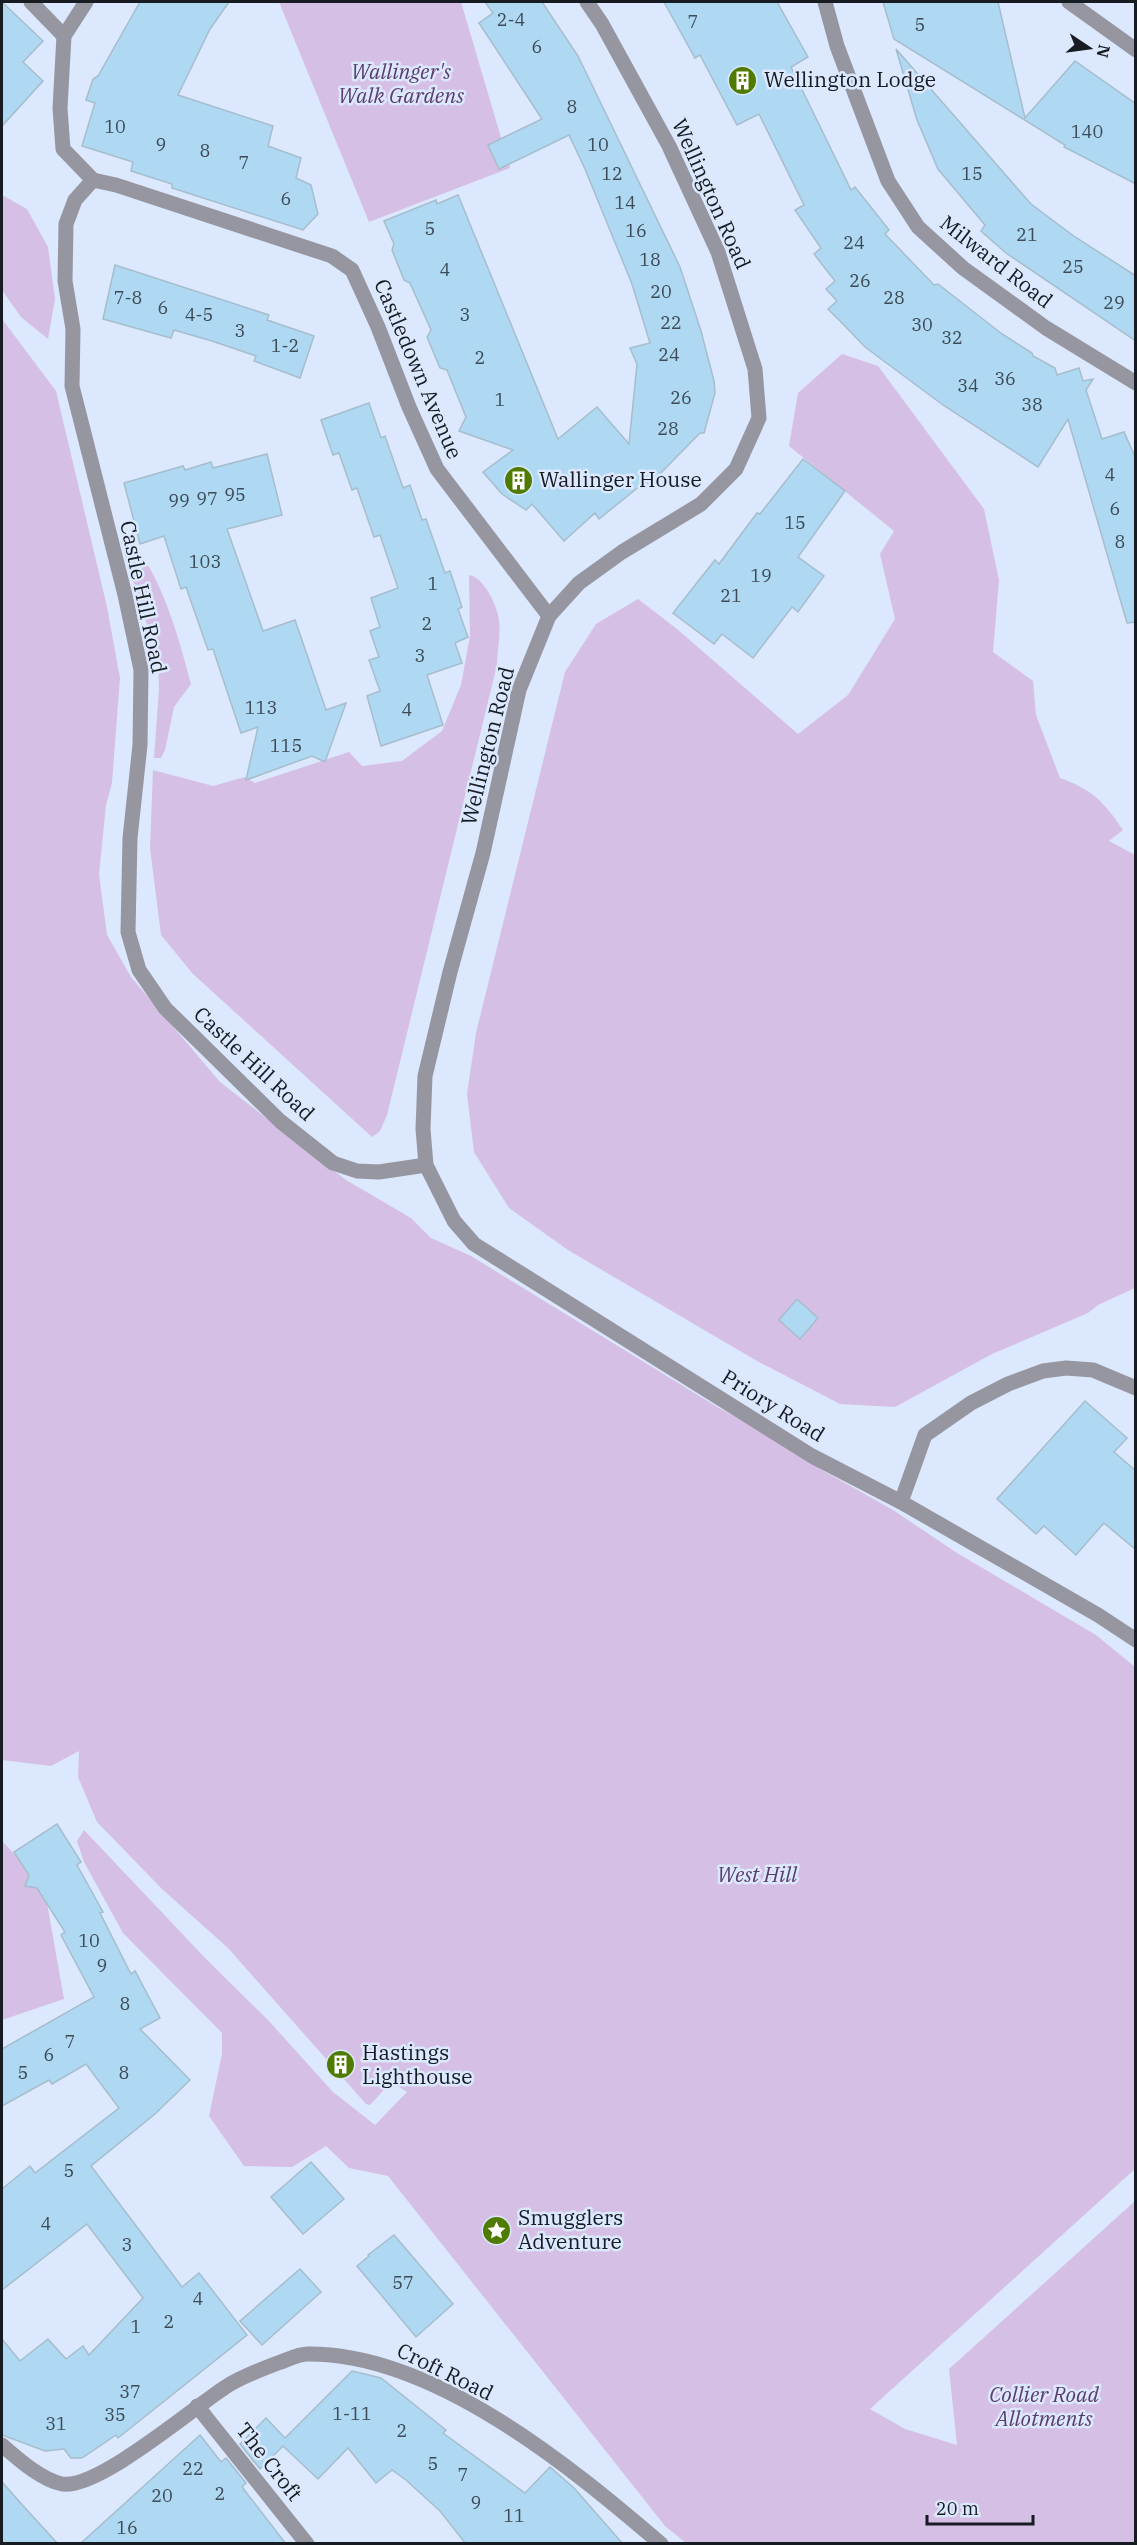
<svg xmlns="http://www.w3.org/2000/svg" width="1137" height="2545" viewBox="0 0 1137 2545" font-family="'IBM Plex Serif',serif">
  <rect width="100%" height="100%" fill="#dbe8fe"/>
  <g fill="#d6bfe4">
    <path d="M279,2H461L510,168L369,222Z"/>
    <path d="M2,195L27,209L48,247L55,299L48,339L21,317L2,290Z"/>
    <path d="M2,319L56,391L107,607L120,678L112,783L106,805L99,874L107,935L131,977L220,1082L346,1180L411,1218L431,1238L471,1256L719,1408L784,1443L822,1470L893,1510L957,1553L1096,1635L1135,1667V2169L870,2409L905,2429L957,2445L949,2369L1135,2201V2543H686L665,2526L388,2176L349,2168L326,2146L292,2167L244,2166L209,2116L222,2054V2033L123,1933L84,1862L77,1841L84,1830L207,1960L268,2020L333,2092L375,2125L407,2092L391,2082L370,2105L366,2104L228,1948L162,1889L97,1822L78,1777L79,1751L51,1766L2,1760Z"/>
    <path d="M842,354L878,366L984,509L999,580L993,652L1033,681L1036,715L1060,778C1093,790 1104,802 1123,830L1109,841L1135,855V1288L1098,1305L1088,1313L992,1354L895,1407L840,1404L757,1361L568,1250L509,1208L474,1152L467,1094L476,1033L565,672L596,624L638,599L677,629L798,734L848,695L895,619L880,554L894,531L789,446L798,393Z"/>
    <path d="M121,542H132C163,579 179,639 191,684L174,707L165,750L161,758H154L159,689L158,660Z"/>
    <path d="M469,575C484,577 498,607 499,621C501,635 497,651 497,665L387,1115L380,1131L372,1137L192,973L161,935L150,848L153,770L213,786L245,777L255,783L349,752L362,766L402,761L442,731L461,685L470,636Z"/>
    <path d="M2,1841L18,1858L29,1875L27,1880L32,1887L37,1888L47,1903L64,1999L2,2020Z"/>
  </g>
  <g fill="#afd9f3" stroke="#a6bdcc" stroke-width="1.5">
    <path d="M2,2L43,41L23,62L43,81L2,126Z"/>
    <path d="M140,2H229L210,29L178,95L273,126L268,146L301,158L296,178L311,185L318,214L303,230L172,188V184L131,171L133,162L82,146L95,103L86,100L93,79L98,76Z"/>
    <path d="M485,2H542L578,56L680,267L701,331L714,381L715,393L704,433H700L649,485L646,481L599,519L595,513L564,541L532,504L526,510L502,494L483,472L513,450L459,431L466,417L447,370L440,368L427,337L431,330L410,283L404,280L392,250L394,244L384,221L436,200L437,204L458,195L558,439L597,407L629,444L637,364L630,348L650,343L632,284L585,169L569,135L499,169L488,145L542,119L479,23L493,13Z"/>
    <path d="M664,2H777L808,57L791,67L851,190L855,187L889,230L885,234L934,285L938,284L1002,334L1032,353L1033,356L1055,368L1057,375L1079,368L1083,381L1093,379L1086,390L1102,439L1124,432L1136,459V622L1127,623L1068,419L1038,467L943,405L865,347L844,325L828,309L837,301L826,289L835,281L814,254L821,248L795,210L804,205L759,114L737,125L700,55L695,58Z"/>
    <path d="M883,2H998L1025,118L1075,61L1136,104V184L1064,147L1065,145L894,39Z"/>
    <path d="M896,49L1031,204L1075,237L1136,276V341L1006,253L981,231L985,225L938,169L917,120Z"/>
    <path d="M115,265L269,315L267,320L314,336L300,378L254,361L256,356L212,341L174,330L171,338L103,319Z"/>
    <path d="M369,403L381,438L385,436L403,488L410,485L422,520L426,519L445,573L450,571L462,607L458,609L468,637L455,643L462,663L427,675L443,725L381,746L367,696L380,691L369,660L379,657L370,631L380,627L371,598L398,588L380,535L374,537L357,488L352,490L339,453L333,455L321,420Z"/>
    <path d="M267,454L282,515L227,529L263,631L295,620L326,710L346,703L325,762L312,756L246,780L258,727L241,733L213,649L208,650L186,587L181,589L164,536L140,544L124,483L183,466L185,470L211,462L213,468Z"/>
    <path d="M803,459L845,491L798,557L824,576L798,612L792,607L753,658L722,634L714,644L673,613L715,560L719,564L757,513L760,514Z"/>
    <path d="M797,1299L818,1318L800,1339L779,1320Z"/>
    <path d="M1085,1401L1127,1438L1114,1452L1136,1471V1550L1104,1523L1076,1555L1044,1526L1036,1534L997,1499Z"/>
    <path d="M57,1824L81,1862L77,1865L103,1912L100,1913L131,1974L135,1971L160,2018L140,2029L190,2080L155,2114L91,2166L182,2287L199,2273L247,2335L118,2438L116,2435L82,2458H71L64,2449L45,2451L2,2435V2339L20,2361L48,2339L66,2359L83,2346L89,2355L143,2298L87,2224L2,2290V2189L30,2166L35,2173L119,2108L86,2064L52,2084L49,2080L2,2106V2049L94,1997L61,1935L65,1932L37,1888L25,1886L29,1875L14,1852Z"/>
    <path d="M311,2162L344,2199L303,2234L271,2197Z"/>
    <path d="M394,2235L453,2304L416,2337L357,2266L369,2256L368,2255Z"/>
    <path d="M300,2269L321,2292L262,2345L240,2321Z"/>
    <path d="M352,2371L381,2378L446,2430L443,2433L525,2493L550,2467L574,2488L623,2544H466L440,2511L406,2480L392,2470L376,2483L348,2448L318,2479L283,2446L260,2469L240,2444L266,2418L285,2438Z"/>
    <path d="M200,2435L221,2462L226,2458L246,2483L242,2487L286,2544H80Z"/>
    <path d="M2,2482L26,2509L58,2544H2Z"/>
  </g>
  <g fill="none" stroke-linecap="round" stroke-linejoin="round">
    <g stroke="#9696a0" stroke-width="15">
      <path d="M31,2L64,36"/>
      <path d="M86,2L64,36L60,108L63,149L93,180"/>
      <path d="M587,2L602,24L669,146L718,252L755,369L759,418L736,469L701,504L622,552L579,583L549,616L519,690L483,853L450,972L425,1076L423,1129L426,1165L454,1221L474,1244L812,1456L901,1502L1098,1615L1136,1640"/>
      <path d="M825,2L837,46L888,181L918,227L963,268L1046,328L1136,383"/>
      <path d="M1069,2L1136,50"/>
      <path d="M93,180L75,200L66,224L65,281L73,329L72,386L125,595L141,670L140,745L130,838L128,932L139,970L165,1008L280,1121L333,1163L357,1171L379,1172L426,1165"/>
      <path d="M93,180L116,185L332,256L352,270L378,327L409,407L437,469L549,616"/>
      <path d="M901,1502L925,1435L971,1403L1008,1384L1043,1371L1066,1368L1093,1370L1136,1388"/>
      <path d="M197,2406L307,2544"/>
      <path d="M2,2445C17,2458 41,2480 62,2484C97,2490 192,2409 224,2388C240,2377 260,2370 278,2363C287,2360 298,2354 308,2354C433,2353 570,2466 661,2544"/>
    </g>
  </g>
  <defs>
    <symbol id="building-disc" viewBox="-11 -11 22 22"><circle r="9.5" fill="#4f7c00" stroke="#dbe8fe"/><path d="M-4-6H4V6H1V3H-1V6H-4ZM-2.5-4.3h1.7v1.8h-1.7ZM.8-4.3h1.7v1.8H.8ZM-2.5-1h1.7V.8h-1.7ZM.8-1h1.7V.8H.8Z" fill="#fff"/></symbol>
    <symbol id="sight-disc" viewBox="-11 -11 22 22"><circle r="9.5" fill="#4f7c00" stroke="#dbe8fe"/><path d="M0-6L1.8-2.2L6-1.7L2.9 1.2L3.7 5.4L0 3.3L-3.7 5.4L-2.9 1.2L-6-1.7L-1.8-2.2Z" fill="#fff"/></symbol>
  </defs>
  <g fill-rule="evenodd">
    <use href="#building-disc" x="726" y="64" width="33" height="33"/>
    <use href="#building-disc" x="502" y="464" width="33" height="33"/>
    <use href="#building-disc" x="324" y="2048" width="33" height="33"/>
    <use href="#sight-disc" x="480" y="2214" width="33" height="33"/>
  </g>
  <g text-anchor="middle" stroke-width="5" stroke-linejoin="round" paint-order="stroke">
    <g font-size="18" fill="#3d4b57">
      <text x="511" y="26">2-4</text>
      <text x="693" y="28">7</text>
      <text x="920" y="31">5</text>
      <text x="537" y="53">6</text>
      <text x="572" y="113">8</text>
      <text x="115" y="133">10</text>
      <text x="1087" y="138">140</text>
      <text x="161" y="151">9</text>
      <text x="598" y="151">10</text>
      <text x="205" y="157">8</text>
      <text x="244" y="169">7</text>
      <text x="612" y="180">12</text>
      <text x="972" y="180">15</text>
      <text x="286" y="205">6</text>
      <text x="625" y="209">14</text>
      <text x="430" y="235">5</text>
      <text x="636" y="237">16</text>
      <text x="1027" y="241">21</text>
      <text x="854" y="249">24</text>
      <text x="650" y="266">18</text>
      <text x="1073" y="273">25</text>
      <text x="445" y="276">4</text>
      <text x="860" y="287">26</text>
      <text x="661" y="298">20</text>
      <text x="128" y="304">7-8</text>
      <text x="894" y="304">28</text>
      <text x="1114" y="309">29</text>
      <text x="163" y="314">6</text>
      <text x="199" y="321">4-5</text>
      <text x="465" y="321">3</text>
      <text x="671" y="329">22</text>
      <text x="922" y="331">30</text>
      <text x="240" y="337">3</text>
      <text x="952" y="344">32</text>
      <text x="285" y="352">1-2</text>
      <text x="669" y="361">24</text>
      <text x="480" y="364">2</text>
      <text x="1005" y="385">36</text>
      <text x="968" y="392">34</text>
      <text x="681" y="404">26</text>
      <text x="500" y="406">1</text>
      <text x="1032" y="411">38</text>
      <text x="668" y="435">28</text>
      <text x="1110" y="481">4</text>
      <text x="235" y="501">95</text>
      <text x="207" y="505">97</text>
      <text x="179" y="507">99</text>
      <text x="1115" y="515">6</text>
      <text x="795" y="529">15</text>
      <text x="1120" y="548">8</text>
      <text x="205" y="568">103</text>
      <text x="761" y="582">19</text>
      <text x="433" y="590">1</text>
      <text x="731" y="602">21</text>
      <text x="427" y="630">2</text>
      <text x="420" y="662">3</text>
      <text x="261" y="714">113</text>
      <text x="407" y="716">4</text>
      <text x="286" y="752">115</text>
      <text x="89" y="1947">10</text>
      <text x="102" y="1972">9</text>
      <text x="125" y="2010">8</text>
      <text x="70" y="2048">7</text>
      <text x="49" y="2061">6</text>
      <text x="23" y="2079">5</text>
      <text x="124" y="2079">8</text>
      <text x="69" y="2177">5</text>
      <text x="46" y="2230">4</text>
      <text x="127" y="2251">3</text>
      <text x="403" y="2289">57</text>
      <text x="198" y="2305">4</text>
      <text x="169" y="2328">2</text>
      <text x="136" y="2333">1</text>
      <text x="130" y="2398">37</text>
      <text x="352" y="2420">1-11</text>
      <text x="115" y="2421">35</text>
      <text x="56" y="2430">31</text>
      <text x="402" y="2437">2</text>
      <text x="433" y="2470">5</text>
      <text x="193" y="2475">22</text>
      <text x="463" y="2481">7</text>
      <text x="220" y="2500">2</text>
      <text x="162" y="2502">20</text>
      <text x="476" y="2509">9</text>
      <text x="514" y="2522">11</text>
      <text x="127" y="2534">16</text>
    </g>
    <g font-size="21" font-style="italic" fill="#5b3c6c" stroke="#dbe8fe">
      <text x="401" y="79">Wallinger's<tspan x="401" dy="24">Walk Gardens</tspan></text>
      <text x="757" y="1882">West Hill</text>
      <text x="1044" y="2402">Collier Road<tspan x="1044" dy="24">Allotments</tspan></text>
    </g>
    <g font-size="21" fill="#171c23" stroke="#dbe8fe" text-anchor="start">
      <text x="764" y="87">Wellington Lodge</text>
      <text x="539" y="487">Wallinger House</text>
      <text x="362" y="2060">Hastings<tspan x="362" dy="24">Lighthouse</tspan></text>
      <text x="518" y="2225">Smugglers<tspan x="518" dy="24">Adventure</tspan></text>
    </g>
    <g font-size="21" fill="#171c23" stroke="#dbe8fe">
      <text transform="translate(711 194) rotate(66)" y="7">Wellington Road</text>
      <text transform="translate(996 262) rotate(38)" y="7">Milward Road</text>
      <text transform="translate(418 369) rotate(67)" y="7">Castledown Avenue</text>
      <text transform="translate(143 597) rotate(78)" y="7">Castle Hill Road</text>
      <text transform="translate(488 746) rotate(-76)" y="7">Wellington Road</text>
      <text transform="translate(254 1064) rotate(43)" y="7">Castle Hill Road</text>
      <text transform="translate(773 1406) rotate(32)" y="7">Priory Road</text>
      <text transform="translate(445 2372) rotate(26)" y="7">Croft Road</text>
      <text transform="translate(269 2462) rotate(52)" y="7">The Croft</text>
    </g>
  </g>
  <rect width="1137" height="2545" fill="none" stroke="#171c23" stroke-width="6"/>
  <g transform="translate(1089 48) rotate(103)" stroke="#dbe8fe" stroke-width="4.5" paint-order="stroke">
  <path d="M0-4.5L10 22L0 15L-10 22Z" fill="#171c23"/>
  <text y="-9" font-size="16" font-weight="bold" text-anchor="middle" fill="#171c23">N</text>
  </g>
  <path d="M927 2515v9h106v-9" fill="none" stroke="#171c23" stroke-width="3"/>
  <text x="936" y="2515" font-size="18" fill="#171c23" stroke="#dbe8fe" stroke-width="4.5" paint-order="stroke">20 m</text>
</svg>
